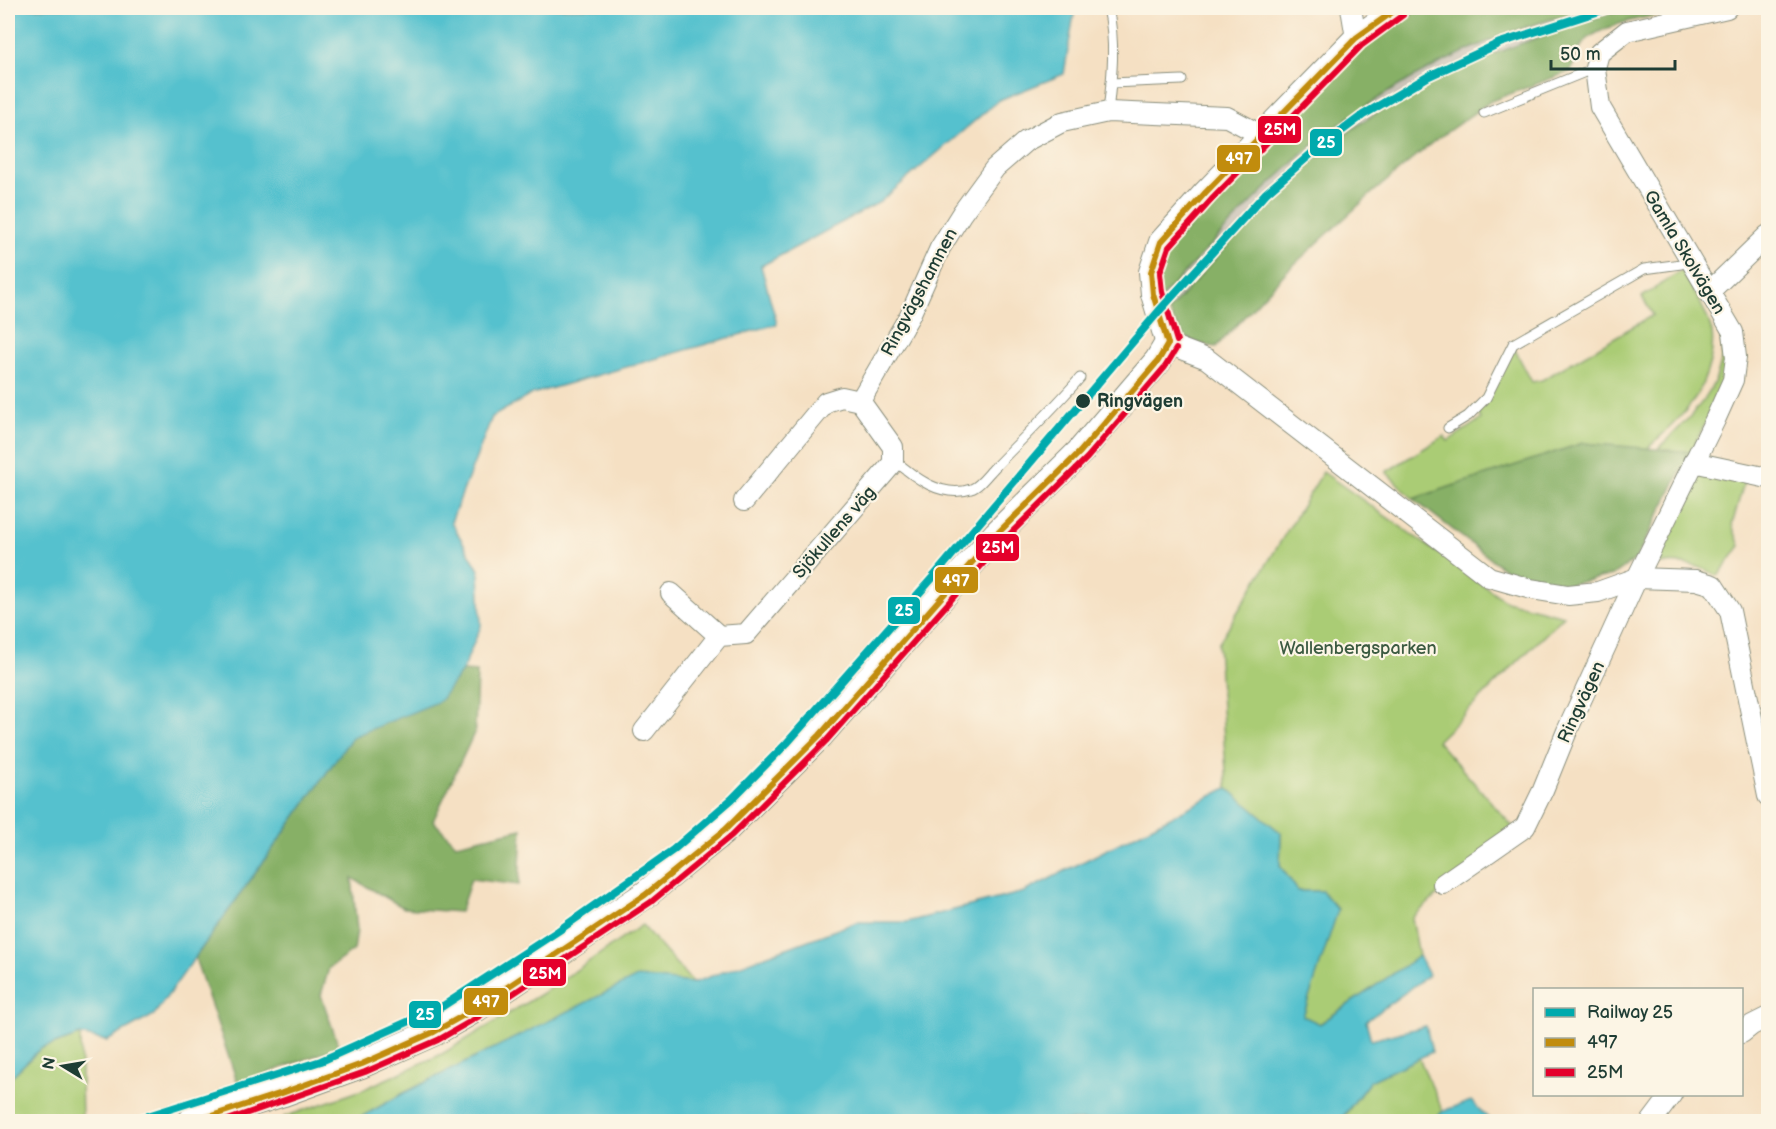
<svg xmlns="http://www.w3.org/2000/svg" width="1776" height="1129" viewBox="0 0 1776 1129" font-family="'Balsamiq Sans',sans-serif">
  <rect width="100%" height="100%" fill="#fcf5e5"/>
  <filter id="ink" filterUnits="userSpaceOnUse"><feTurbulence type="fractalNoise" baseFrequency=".0167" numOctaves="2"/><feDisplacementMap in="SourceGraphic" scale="12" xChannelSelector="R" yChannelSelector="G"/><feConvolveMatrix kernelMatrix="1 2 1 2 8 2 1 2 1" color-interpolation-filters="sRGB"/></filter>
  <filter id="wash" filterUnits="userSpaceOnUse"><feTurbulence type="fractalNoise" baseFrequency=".008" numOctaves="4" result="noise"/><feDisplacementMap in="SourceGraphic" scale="24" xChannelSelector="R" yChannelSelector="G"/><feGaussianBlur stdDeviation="1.35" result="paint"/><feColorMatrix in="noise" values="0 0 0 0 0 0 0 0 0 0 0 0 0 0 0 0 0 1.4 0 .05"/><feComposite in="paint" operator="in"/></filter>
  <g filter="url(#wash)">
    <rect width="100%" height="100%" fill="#f5e0c3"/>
    <path fill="#cac3b8" d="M1592,8H1629L1505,49L1433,80L1316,156L1271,198L1168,310L1161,298L1262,191L1307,151L1360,110L1423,72L1497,37Z"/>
    <g fill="#aacc75" stroke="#648454" stroke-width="1.5">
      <path d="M1682,270C1692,290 1708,312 1712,333C1713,341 1712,353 1710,361C1700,404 1677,420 1647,449L1583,443L1413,499L1386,472L1444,436L1448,441L1481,419L1476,411L1514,348L1532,382L1542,380L1653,315L1642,297Z"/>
      <path d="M1705,299L1730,334L1727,379L1691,452L1657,450C1688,419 1732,382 1720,333C1718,321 1710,309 1705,299Z"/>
      <path d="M1698,468L1745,479L1732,525L1740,546L1718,576C1697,565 1685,562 1661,564L1657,561V554Z"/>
      <path d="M1323,472L1506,601L1564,616L1437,741L1513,827L1412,918L1419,956L1319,1024L1303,1016L1338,909L1322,891H1298L1280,866L1281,833L1227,788L1218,644Z"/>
      <path d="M642,925L693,983L637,978L404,1093L354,1121H285L284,1117L362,1090L442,1054L544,992Z"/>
      <path d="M80,1035L82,1121L8,1122V1080L40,1049Z"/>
      <path d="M1419,1058L1443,1111L1434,1121L1335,1122L1342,1119L1370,1081Z"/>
    </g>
    <g fill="#87b066" stroke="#53764d" stroke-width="1.5">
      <path d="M1421,8H1592C1560,17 1527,25 1496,38C1428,66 1361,104 1305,152C1254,197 1208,248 1161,298L1157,281L1165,252L1364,43L1407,13Z"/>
      <path d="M1629,8H1696C1668,13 1598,22 1582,45C1577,52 1574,63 1571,71L1491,101L1433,142L1371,194L1287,271L1216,347C1184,342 1184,338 1168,311C1216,259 1261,202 1316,157C1386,98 1466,62 1551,33C1577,24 1603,14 1629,8Z"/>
      <path d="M1583,443L1691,452L1636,559L1613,575L1562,586L1530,579L1504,569L1413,499Z"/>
      <path d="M462,671L477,672L475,731L433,821L456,844L522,829L519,885L471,879L460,912L404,908L352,878L357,930L354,950L329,968L321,995L339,1047L238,1084L195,958L352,737L439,701Z"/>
    </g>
    <g fill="#55c1ce" stroke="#3a7f81" stroke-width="1.5">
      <path d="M8,8H1075L1064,74L999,100L880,202L761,266L777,324L532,394L492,417L451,522L479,570L481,626L462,671L440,701L352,737L154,1015L107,1041L80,1035L40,1049L8,1080Z"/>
      <path d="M1227,788L1281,833L1280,866L1298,891H1322L1338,910L1303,1016L1320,1024L1419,956L1429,975L1366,1021L1371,1040L1426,1026L1432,1052L1370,1081L1341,1119L1335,1121H354L404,1093L637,977L693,983L857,922H907L1024,892Z"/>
      <path d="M1471,1101L1489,1119V1121H1434L1443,1111Z"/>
    </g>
  </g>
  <g filter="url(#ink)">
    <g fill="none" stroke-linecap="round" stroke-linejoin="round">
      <defs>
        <g id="service">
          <path d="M1108,8C1116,43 1112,76 1108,112"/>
          <path d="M1111,83L1182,80"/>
          <path d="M1484,113L1595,68"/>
          <path d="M1448,428L1468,416L1486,398L1513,344L1644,269L1681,264L1690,259"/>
          <path d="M893,459C914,477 941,499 971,489C979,487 988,474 994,468C1023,438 1053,409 1080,378"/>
        </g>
        <g id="minor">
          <path d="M1351,8L1356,38"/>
          <path d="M1709,292L1768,235"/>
          <path d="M1168,344L1207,359L1489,577L1531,589L1568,595L1598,592L1637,578L1696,580L1713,585L1730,611L1768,796"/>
          <path d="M1693,462L1768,478"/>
          <path d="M744,501L826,402L842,397L860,401L910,315L940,248L962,213L995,168L1026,141L1062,122L1108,112L1227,117L1261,135"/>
          <path d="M671,593L719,636"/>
          <path d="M644,731L719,636L746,634L893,463V447L860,401"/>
          <path d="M1443,884L1525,827L1543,790L1567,731L1637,578L1715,420L1733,380L1736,357L1733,332L1600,107L1595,68L1599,53L1627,31L1727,8"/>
          <path d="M1742,1033L1752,1025L1768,1017"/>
          <path d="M1651,1122L1672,1094"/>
        </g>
        <path id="tertiary" d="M1168,344L1153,294L1151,272L1161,242L1206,192L1356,38L1398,8"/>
        <path id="secondary" d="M191,1122L282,1093L362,1064L434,1032L473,1010L645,895L726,829L820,735L997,534L1080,452L1158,361L1168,344"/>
      </defs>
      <use href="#service" stroke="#8a8e7c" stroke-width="11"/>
      <use href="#minor" stroke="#8a8e7c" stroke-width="22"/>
      <use href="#tertiary" stroke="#8a8e7c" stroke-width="26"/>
      <use href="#secondary" stroke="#8a8e7c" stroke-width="29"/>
      <use href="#service" stroke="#fff" stroke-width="9"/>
      <use href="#minor" stroke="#fff" stroke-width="20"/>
      <use href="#tertiary" stroke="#fff" stroke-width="24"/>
      <use href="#secondary" stroke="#fff" stroke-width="27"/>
      <defs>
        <g id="bus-1">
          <path d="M1168,344L1153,294L1151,272L1161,242L1206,192L1356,38L1398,8"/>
          <path d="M193,1122L282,1093L362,1064L434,1032L473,1010L645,895L726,829L820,735L997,534L1080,452L1158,361L1168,344"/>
        </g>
        <g id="bus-2">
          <path d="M1177,341L1162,292L1160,273L1169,247L1213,198L1362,45L1403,15"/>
          <path d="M222,1122L365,1072L438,1040L478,1017L651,902L732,835L826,741L1004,540L1087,458L1165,367L1176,349"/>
        </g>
      </defs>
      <use href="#bus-1" stroke="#fcf5e5" stroke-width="10"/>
      <use href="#bus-2" stroke="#fcf5e5" stroke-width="10"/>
      <use href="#bus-1" stroke="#c18c0d" stroke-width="6"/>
      <use href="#bus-2" stroke="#e4002b" stroke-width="6"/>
      <defs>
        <path id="rail-1" d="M129,1122L321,1061L443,1006L558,931L673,850L732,799L787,743L935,575L1159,311L1266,193L1311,154L1363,115L1429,76L1500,43L1609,8"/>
      </defs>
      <use href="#rail-1" stroke="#fcf5e5" stroke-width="12"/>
      <use href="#rail-1" stroke="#00aaad" stroke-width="8"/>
    </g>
  </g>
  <circle fill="#1f3d34" stroke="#fcf5e5" stroke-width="2" cx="1083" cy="401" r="8"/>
  <g text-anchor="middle" stroke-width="4.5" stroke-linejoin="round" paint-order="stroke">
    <g font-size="18" fill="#1f3d34" stroke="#fcf5e5">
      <text transform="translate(1685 252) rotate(59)" y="6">Gamla Skolvägen</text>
      <text transform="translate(919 292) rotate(-62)" y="6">Ringvägshamnen</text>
      <text transform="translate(834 532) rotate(-49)" y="6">Sjökullens väg</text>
      <text transform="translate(1581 702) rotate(-65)" y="6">Ringvägen</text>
    </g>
    <g font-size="18" font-weight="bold" fill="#1f3d34" stroke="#fcf5e5" text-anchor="start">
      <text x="1097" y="407">Ringvägen</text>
    </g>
    <g font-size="18" fill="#3b5a41" stroke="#fcf5e5">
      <text x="1358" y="654">Wallenbergsparken</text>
    </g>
  </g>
  <g stroke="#fcf5e5" stroke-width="2">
    <rect x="1257" y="115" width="45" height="29" rx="6" fill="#e4002b"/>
    <rect x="1309" y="128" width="34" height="29" rx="6" fill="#00aaad"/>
    <rect x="1216" y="144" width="45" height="29" rx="6" fill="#c18c0d"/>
    <rect x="975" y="533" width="45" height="29" rx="6" fill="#e4002b"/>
    <rect x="934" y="566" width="45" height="28" rx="6" fill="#c18c0d"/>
    <rect x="887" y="596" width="34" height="29" rx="6" fill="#00aaad"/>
    <rect x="522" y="958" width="45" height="29" rx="6" fill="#e4002b"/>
    <rect x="463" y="987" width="46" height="29" rx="6" fill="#c18c0d"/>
    <rect x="408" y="1000" width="34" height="29" rx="6" fill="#00aaad"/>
  </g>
  <g font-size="16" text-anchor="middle" font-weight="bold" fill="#fff">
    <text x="1280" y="135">25M</text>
    <text x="1326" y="148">25</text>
    <text x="1239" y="164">497</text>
    <text x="998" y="553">25M</text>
    <text x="956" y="586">497</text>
    <text x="904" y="616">25</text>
    <text x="545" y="979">25M</text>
    <text x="486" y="1007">497</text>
    <text x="425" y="1020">25</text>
  </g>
  <rect width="1776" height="1129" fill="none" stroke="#fcf5e5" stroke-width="30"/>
  <rect x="1533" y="988" width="210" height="108" fill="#fcf5e5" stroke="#a4ab9e" stroke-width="1.5"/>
  <rect x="1545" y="1008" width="30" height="9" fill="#00aaad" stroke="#a4ab9e" stroke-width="1.5"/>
  <text x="1587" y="1018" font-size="18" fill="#1f3d34">Railway 25</text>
  <rect x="1545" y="1038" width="30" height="9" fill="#c18c0d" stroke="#a4ab9e" stroke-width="1.5"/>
  <text x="1587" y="1048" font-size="18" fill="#1f3d34">497</text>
  <rect x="1545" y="1068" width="30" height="9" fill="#e4002b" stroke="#a4ab9e" stroke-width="1.5"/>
  <text x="1587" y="1078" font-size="18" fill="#1f3d34">25M</text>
  <g transform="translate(63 1066) rotate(281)" stroke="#fcf5e5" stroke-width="4.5" paint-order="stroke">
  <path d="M0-4.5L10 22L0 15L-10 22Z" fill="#1f3d34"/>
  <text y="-9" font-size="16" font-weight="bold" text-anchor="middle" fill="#1f3d34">N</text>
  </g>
  <path d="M1551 60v9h124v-9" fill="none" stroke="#1f3d34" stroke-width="3"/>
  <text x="1560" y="60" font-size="18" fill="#1f3d34" stroke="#fcf5e5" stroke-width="4.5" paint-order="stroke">50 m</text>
</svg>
